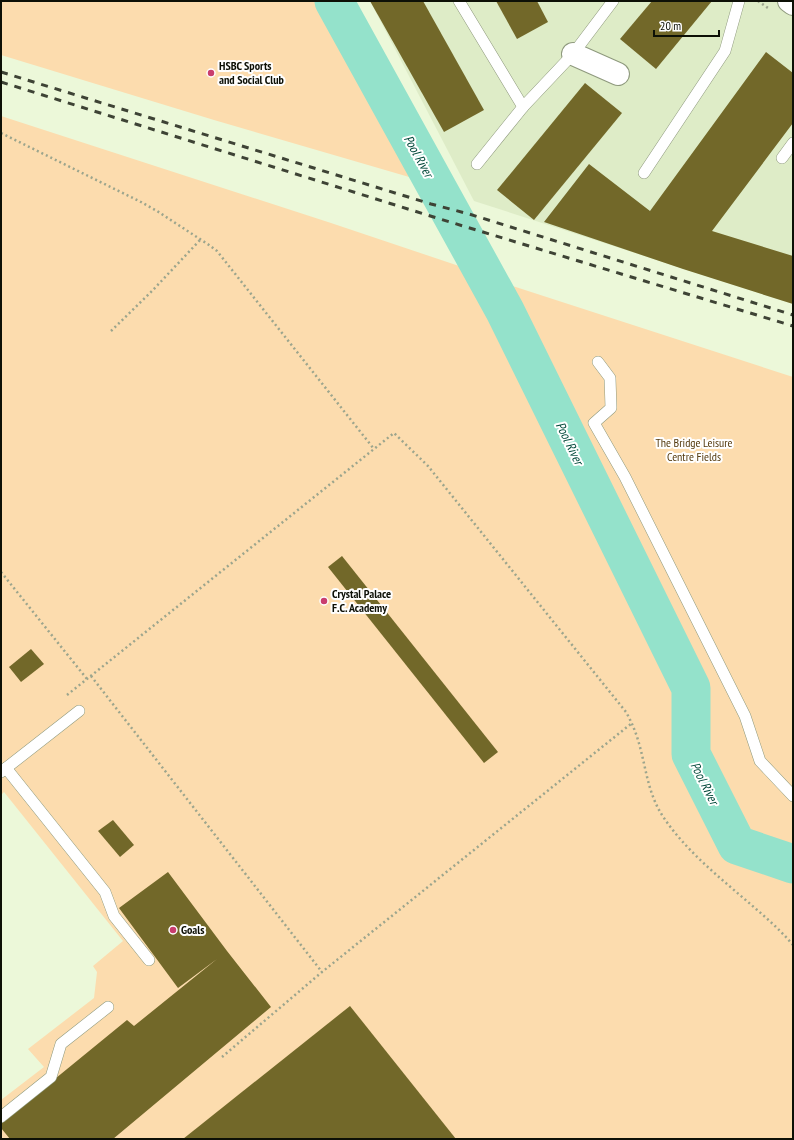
<svg xmlns="http://www.w3.org/2000/svg" width="794" height="1140" viewBox="0 0 794 1140" font-family="'PT Sans Narrow',sans-serif">
  <rect width="100%" height="100%" fill="#ecf8d9"/>
  <path fill="#deecc7" d="M370,1H793V304L474,201Z"/>
  <g fill="#fcdcae">
    <path d="M1,1H318L371,92L416,179L214,120L1,55Z"/>
    <path d="M1,116L331,223L465,268L686,673L689,688L692,706L689,740L686,766L688,781L693,797L702,814L713,831L724,843L752,863L786,880L793,882V1139H1V1100L44,1067L28,1049L94,998L97,972L93,966L123,941L103,916L4,792L1,795Z"/>
    <path d="M500,282L793,377V851L747,837L700,755L702,691Z"/>
  </g>
  <g fill="none" stroke-linecap="round" stroke-linejoin="round">
    <path stroke="#94e2cb" stroke-width="39" d="M334,1L505,311L691,688V754L737,845L793,864"/>
  </g>
  <g fill="#726829">
    <path d="M370,1H423L484,110L444,132Z"/>
    <path d="M496,1H537L548,22L517,39Z"/>
    <path d="M652,1H712L656,69L620,39Z"/>
    <path d="M766,52L793,73V123L712,231L793,256V304L683,269L544,222L589,164L650,211Z"/>
    <path d="M585,83L622,113L534,220L497,190Z"/>
    <path d="M342,556L498,752L484,763L328,567Z"/>
    <path d="M31,649L44,664L21,682L9,667Z"/>
    <path d="M113,820L134,845L120,857L98,831Z"/>
    <path d="M168,872L227,951L271,1007L113,1139H10L1,1128V1123L127,1020L134,1026L217,959L178,988L119,908Z"/>
    <path d="M350,1006L456,1139H183Z"/>
  </g>
  <g fill="none" stroke-linecap="round" stroke-linejoin="round">
    <defs>
      <g id="lane">
        <path d="M459,1L523,107"/>
        <path d="M782,158L793,143"/>
        <path d="M477,164L523,107L573,54L613,1"/>
        <path d="M644,173L725,51L739,1"/>
        <path d="M598,362L610,378L611,408L594,423L625,477L745,716L760,761L793,796"/>
        <path d="M6,768L105,892L114,916L149,960"/>
        <path d="M1,772L79,711"/>
        <path d="M1,1117L51,1077L61,1044L108,1007"/>
      </g>
      <g id="street">
        <path d="M789,1L793,4"/>
        <path d="M573,54L618,74"/>
      </g>
    </defs>
    <use href="#lane" stroke="#8e997d" stroke-width="12"/>
    <use href="#street" stroke="#8e997d" stroke-width="24"/>
    <g stroke="#9ca58d" stroke-width="2.5" stroke-dasharray="2 3" stroke-linecap="butt">
      <path d="M758,1L768,8"/>
      <path d="M1,133L141,202L157,211L209,245L217,251L374,449"/>
      <path d="M111,331L152,291L201,239"/>
      <path d="M1,572L87,679"/>
      <path d="M91,676L322,972"/>
      <path d="M67,695L394,433L428,466L626,712C631,721 635,730 638,740C646,766 647,791 662,815C686,852 723,880 756,909C769,920 782,932 793,945"/>
      <path d="M222,1057L322,972L632,723"/>
    </g>
    <use href="#lane" stroke="#fff" stroke-width="11"/>
    <use href="#street" stroke="#fff" stroke-width="22"/>
    <g stroke="#3e4335" stroke-width="3" stroke-dasharray="7 7" stroke-linecap="butt">
      <path d="M1,72L431,204L469,214L793,315"/>
      <path d="M1,82L440,219L793,326"/>
    </g>
  </g>
  <g fill="#c93d6e" stroke="#fff" stroke-width="1.5">
    <circle cx="211" cy="73" r="4"/>
    <circle cx="324" cy="601" r="4"/>
    <circle cx="173" cy="930" r="4"/>
  </g>
  <g text-anchor="middle" stroke-width="4" stroke-linejoin="round" paint-order="stroke">
    <g font-size="12" font-weight="bold" fill="#0d1006" stroke="#fff" text-anchor="start">
      <text x="219" y="70">HSBC Sports<tspan x="219" dy="14">and Social Club</tspan></text>
      <text x="332" y="598">Crystal Palace<tspan x="332" dy="14">F.C. Academy</tspan></text>
      <text x="181" y="934">Goals</text>
    </g>
    <g font-size="12" fill="#553b0f" stroke="#fff">
      <text x="694" y="447">The Bridge Leisure<tspan x="694" dy="14">Centre Fields</tspan></text>
    </g>
    <g font-size="13" font-style="italic" fill="#054b3c" stroke="#fff">
      <text transform="translate(419 156) rotate(61)" y="5">Pool River</text>
      <text transform="translate(570 443) rotate(64)" y="5">Pool River</text>
      <text transform="translate(705 783) rotate(63)" y="5">Pool River</text>
    </g>
  </g>
  <rect width="794" height="1140" fill="none" stroke="#0d1006" stroke-width="4"/>
  <path d="M654 30v6h65v-6" fill="none" stroke="#0d1006" stroke-width="2"/>
  <text x="660" y="30" font-size="12" fill="#0d1006" stroke="#ffffff" stroke-width="3" paint-order="stroke">20 m</text>
</svg>
